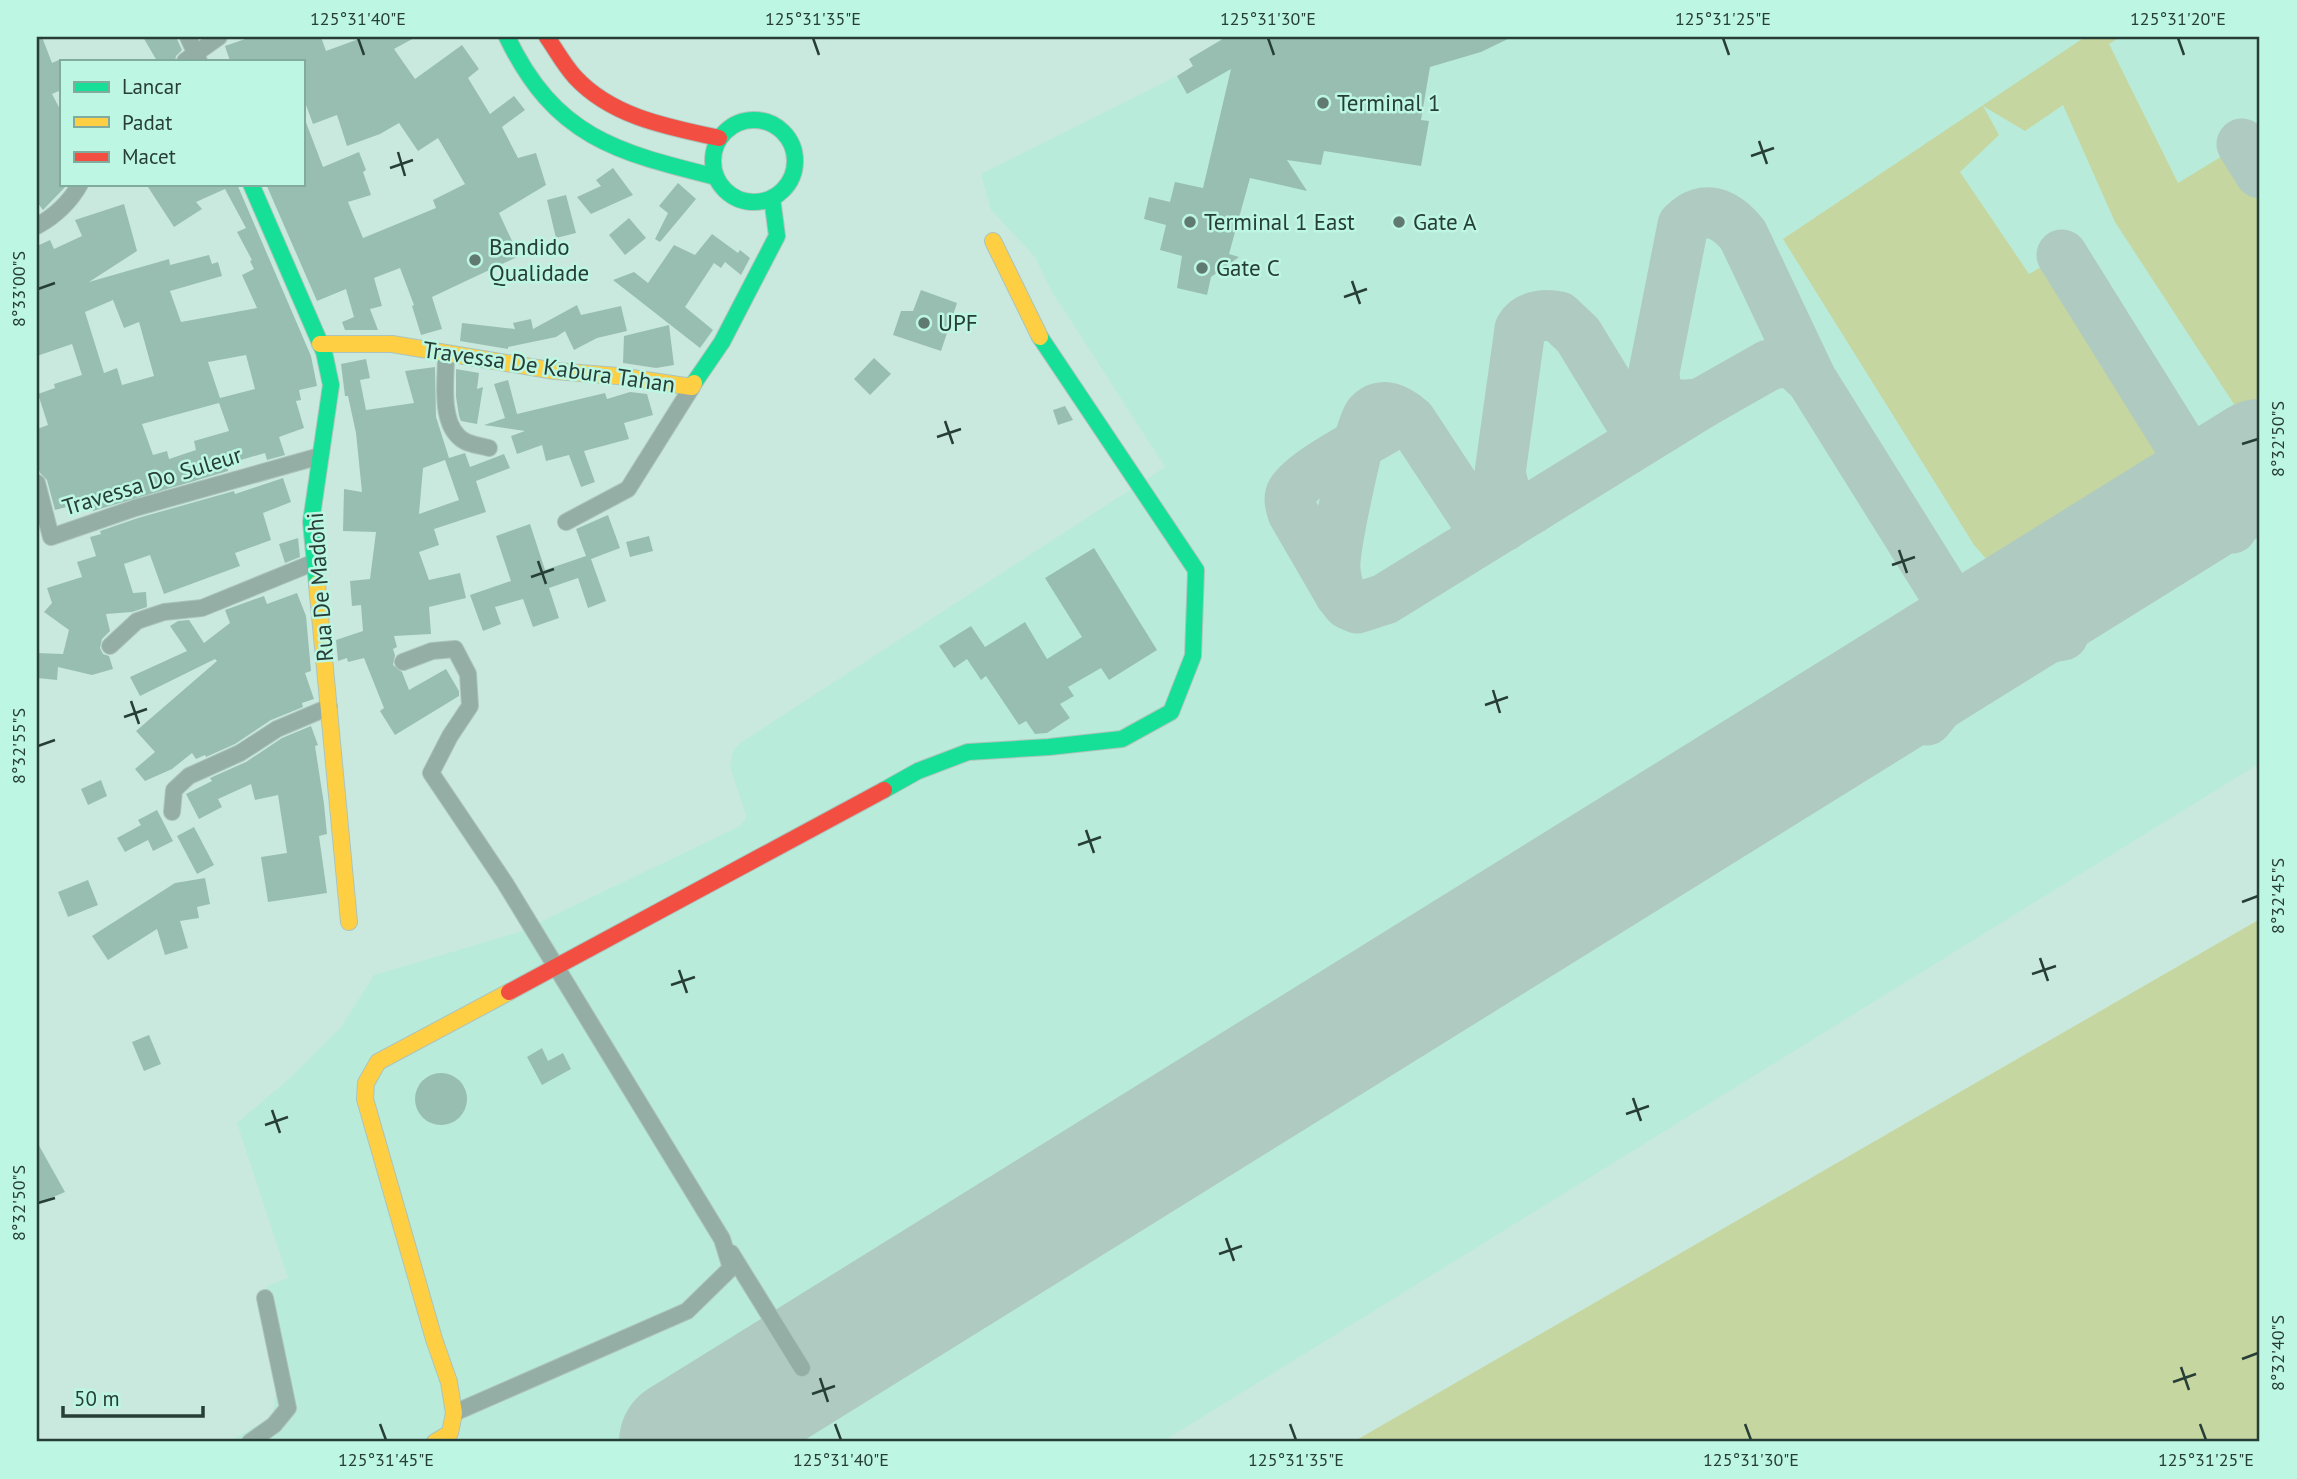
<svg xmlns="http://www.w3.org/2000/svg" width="2297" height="1479" viewBox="0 0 2297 1479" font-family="'PT Sans',sans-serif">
  <rect width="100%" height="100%" fill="#cae9de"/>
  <path fill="#b9ebda" d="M1226,37H2260V763L1162,1442H229L272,1416L280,1368L267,1286L288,1278L237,1123L290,1078L341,1027L374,975L519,932L738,827L745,820L746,815L730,767L733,751L740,743L1165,467L1051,290L1035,257L991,210L981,174L1177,76L1193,67L1189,59Z"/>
  <g fill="#c5d6a0">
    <path d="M2085,37H2120L2109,44L2178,183L2242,144L2260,180V444L2115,222L2063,105L2025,131L1983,106L1999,135L1960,172L2029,274L2045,265L2187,498L2079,575L2043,583L2016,577L1988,561L1974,545L1783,239Z"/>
    <path d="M2260,919V1442H1353Z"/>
  </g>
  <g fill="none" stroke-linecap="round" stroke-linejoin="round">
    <g stroke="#afcac0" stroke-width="51">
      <path d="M2242,144L2260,173"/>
      <path d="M2062,255L2232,528"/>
      <path d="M1702,403C1674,408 1655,405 1654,372L1683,225C1705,202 1727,215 1743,235L1811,379L1959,616C1966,666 1960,681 1927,720"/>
      <path d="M1388,427C1367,440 1302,473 1292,492C1288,499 1291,506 1293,513L1340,594L1348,604L1357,608L1385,599L1702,403L1769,365L1782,362L1793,363L1811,379"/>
      <path d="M1531,509L1512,504L1506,497L1500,473L1520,329C1528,315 1545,314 1559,317L1578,335L1628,417L1640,425L1663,427"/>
      <path d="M1340,594C1337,583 1334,573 1335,562C1336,543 1359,426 1369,415C1382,400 1399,410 1411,421L1477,521L1485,527L1504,526"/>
      <path d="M1959,616C1999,645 2016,644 2063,635"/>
    </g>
    <path stroke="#afcac0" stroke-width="126" d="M682,1442L2260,462"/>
  </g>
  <g fill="#98beb2" fill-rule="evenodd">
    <path d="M37,37H42L52,63L61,59V90L52,94L61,111V184H68L43,210L37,202Z"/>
    <path d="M143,37H176L182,50L176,56L175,61H157Z"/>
    <path d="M251,37H321L326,51L364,37H416L394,49L415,79L462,45L479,69L468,78L490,114L514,96L525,110L502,127L518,158L536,153L546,185L499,213L519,256L432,297L442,329L421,335L412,306L414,305L400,268L374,278L382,306L370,309L378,330H345L342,322L354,317L346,289L317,301L266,184H303L304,117L323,167L359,152L366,170L363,172L371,195L348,202L363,238L436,208L433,200L465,184L438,138L418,151L399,123L380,134L347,146L337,115L313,124L303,97V61H230L225,46Z"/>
    <path d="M1226,37H1512L1481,52L1430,67L1421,120L1429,121L1421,166L1324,151L1321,165L1287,160L1307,191L1250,178L1229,254L1239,257L1211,277L1207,295L1177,288L1182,256L1160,250L1166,225L1144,219L1149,197L1170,202L1175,182L1203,188L1231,69L1187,94L1177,76L1193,66L1189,59Z"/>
    <path d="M613,168L633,195L591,214L577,197L601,186L596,180Z"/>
    <path d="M678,183L696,199L660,242L655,239L668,213L659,206Z"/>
    <path d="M146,184H237L311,356L317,386L299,390L301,400L296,401L304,428L279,437L285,455L267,460L265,453L227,464L228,471L93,511L89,501L55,510L47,480L40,473L37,464V429L48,425L38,394L55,388L54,384L82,375L72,344L37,356V246L50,240L54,249L82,236L75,220L124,204L137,251L89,282L169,259L170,265L209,255L212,264L218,262L222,276L170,291L181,322L257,308L242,275L254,269L250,261L252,260L237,232L246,228L225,189L196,202L202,209L174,227ZM113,300L124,328L139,322L154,376L122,385L117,368L104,373L85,312ZM246,355L255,389L220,398L208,362ZM219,403L229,431L194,441L196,450L169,459L167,451L153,455L142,424Z"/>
    <path d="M566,195L576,233L556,238L547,200Z"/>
    <path d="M629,218L646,238L625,255L609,235Z"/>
    <path d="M712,234L738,253L740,250L750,258L741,275L725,262L721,268L714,263L685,307L713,330L700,348L613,280L634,272L648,283L674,245L695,255Z"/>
    <path d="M921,290L957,303L941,351L893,335L901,311H913Z"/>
    <path d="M577,305L581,315L621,306L627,331L597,338L574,350L565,331L556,337L508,347V349L460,341L462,323L515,329L513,323L531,319L533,329Z"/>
    <path d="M669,325L674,365L656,368L623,363L624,336Z"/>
    <path d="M874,358L891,374L870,395L854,379Z"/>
    <path d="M366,359L370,378L360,380L366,410L414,403L405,371L435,367L436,417L449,458L465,453L470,467L504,454L510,468L476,481L486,512L434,529L439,545L419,552L429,580L460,573L466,598L429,607L431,634L394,636L397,647L393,649L395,655L393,665L402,672L409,690L446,669L459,691V696L395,735L380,711L384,708L364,658L348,662L347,658L338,661L336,640L363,631L361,605L352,606L350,581L370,579L376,532L343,531L344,489L362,492L356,433L348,396H345L341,364ZM445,460L459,500L419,514L423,468Z"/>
    <path d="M456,369L479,373L477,389L483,387L477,424L461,421L459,416L456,397Z"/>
    <path d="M508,380L517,414L605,393L607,399L630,392L647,394L653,415L624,423L629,439L584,451L595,482L581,487L569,455L546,461L542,445L517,454L511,436L525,431L484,425L505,418L494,384Z"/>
    <path d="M1065,406L1073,420L1058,425L1053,410Z"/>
    <path d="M283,478L291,502L263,513L271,540L235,553L240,566L164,594L150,555L124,564L133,593L146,592L147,607L132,612L106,614L110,631L102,639L100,648L103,654L109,656L113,669L92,675L58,667L57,680L37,678V653L63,654L69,630L44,612L52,603L47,588L82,577L77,562L96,556L90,537L101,534L100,531L138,518L234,491L235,494Z"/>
    <path d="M608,515L620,548L591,559L606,601L588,608L578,578L549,588L559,618L533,627L523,599L495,607L501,624L483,631L470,595L511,581L496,536L530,524L545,570L586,556L576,529Z"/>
    <path d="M649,536L653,551L630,557L626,542Z"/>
    <path d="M298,538L300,557L285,563L279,544Z"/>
    <path d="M1094,548L1157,650L1109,680L1101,668L1068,687L1074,696L1060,704L1070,718L1047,733L1035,734L1026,721L1019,725L986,676L981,680L967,659L954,668L939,646L971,626L985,647L1025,622L1047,659L1082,637L1045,578Z"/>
    <path d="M297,593L306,616L311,671L305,673L314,699L302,703L303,707L271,720L235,744L206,757L205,755L196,759L192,753L172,769L145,781L135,769L155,752L136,731L217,661L215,659L140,696L130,677L187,651L170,626L178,621L189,620L204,643L230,623L225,610L264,596L267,604Z"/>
    <path d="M311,726L318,745L315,746L324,804L327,834L319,836L327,893L268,902L261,857L287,853L278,795L255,800L251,784L218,799L222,807L199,819L186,794L212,781L210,778L246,762L282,738Z"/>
    <path d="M101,780L107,796L88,805L81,789Z"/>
    <path d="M157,810L173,841L153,851L148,840L125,852L117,838L141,825L138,820Z"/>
    <path d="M194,827L214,865L197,874L177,836Z"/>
    <path d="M205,878L210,904L197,907L199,918L180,921L188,948L165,955L157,929L108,960L92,936L175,883Z"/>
    <path d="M88,880L98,905L68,917L58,892Z"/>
    <path d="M149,1035L161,1064L144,1071L132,1042Z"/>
    <path d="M542,1048L548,1061L563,1053L571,1069L542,1085L527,1057Z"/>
    <circle cx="441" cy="1099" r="26"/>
    <path d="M37,1142L65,1192L37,1204Z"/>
  </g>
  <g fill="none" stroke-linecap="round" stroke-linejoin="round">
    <defs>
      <g id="street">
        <path d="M188,37L199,61"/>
        <path d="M185,61L219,37"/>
        <path d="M37,226C55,216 70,202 80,184"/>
        <path d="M446,355C446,379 440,418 458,436C466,445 479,445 489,448"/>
        <path d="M37,483L51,537L135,508L320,456"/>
        <path d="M566,522L628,489L692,387"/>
        <path d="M110,646L137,621L164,612L202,608L315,562"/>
        <path d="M403,662L432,651L455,649L468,674L470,706L450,736L431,773L505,883L722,1239L731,1268L687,1311L454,1413"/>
        <path d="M172,812L174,790L189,776L240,753L277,729L329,707"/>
        <path d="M731,1253L802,1368"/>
        <path d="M250,1442L274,1425L288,1408L265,1298"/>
      </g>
      <g id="fast">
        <path d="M507,37C555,137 616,152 716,177"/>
        <circle cx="754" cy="161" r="41"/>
        <path d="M251,184L324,352L331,385L311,522L317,584"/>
        <path d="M694,383L722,342L777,236L772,198"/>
        <path d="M884,790L918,771L968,752L1049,747L1122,739L1171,712L1193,656L1196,570L1040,337"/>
      </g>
      <g id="slow">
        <path d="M993,241L1040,337"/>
        <path d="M320,344H392L555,371L618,376L692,387L694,383"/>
        <path d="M317,584L349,922"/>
        <path d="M435,1442L450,1433L454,1413L449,1382L434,1339L365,1099L366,1083L378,1062L509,992"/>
      </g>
      <g id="jam">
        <path d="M547,37C556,50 564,65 575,77C612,117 668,127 719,138"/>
        <path d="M509,992L884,790"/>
      </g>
    </defs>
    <use href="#street" stroke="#acc4bc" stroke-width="18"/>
    <use href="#fast" stroke="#acc4bc" stroke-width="18"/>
    <use href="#slow" stroke="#acc4bc" stroke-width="18"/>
    <use href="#jam" stroke="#acc4bc" stroke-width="18"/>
    <use href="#street" stroke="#94aea6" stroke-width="16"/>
    <use href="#fast" stroke="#16e098" stroke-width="16"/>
    <use href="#slow" stroke="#ffcf43" stroke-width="16"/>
    <use href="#jam" stroke="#f24e42" stroke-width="16"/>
  </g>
  <path fill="none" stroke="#273e36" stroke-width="2.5" d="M358,38L364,55M813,38L819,55M1268,38L1274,55M1723,38L1729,55M2178,38L2184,55M1759,141L1767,164M398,152L405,176M1751,156L1774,148M390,168L413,160M1352,281L1360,304M38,289L55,283M1344,297L1367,289M945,421L953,444M937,437L961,429M2242,444L2258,439M1899,550L1907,573M538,561L546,584M1892,565L1915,557M531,577L554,569M1493,690L1500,713M131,701L139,724M1485,705L1508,697M124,717L147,709M38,746L55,740M1086,830L1094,853M1078,845L1101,837M2242,902L2258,896M2040,958L2048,981M679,970L687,993M2032,974L2056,966M671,985L695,977M1633,1098L1641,1121M272,1110L280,1133M1626,1114L1649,1106M265,1125L288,1117M38,1203L55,1198M1226,1238L1234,1261M1219,1254L1242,1246M2242,1359L2258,1353M2181,1367L2189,1390M820,1378L828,1402M2173,1382L2196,1374M812,1394L835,1386M380,1424L386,1440M835,1424L841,1440M1290,1424L1296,1440M1745,1424L1751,1440M2200,1424L2206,1440"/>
  <g fill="#607a71" stroke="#bdf6e2" stroke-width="2.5">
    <circle cx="1323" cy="103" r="7"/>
    <circle cx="1190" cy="222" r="7"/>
    <circle cx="1399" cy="222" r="7"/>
    <circle cx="475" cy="260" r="7"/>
    <circle cx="1202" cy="268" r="7"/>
    <circle cx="924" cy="323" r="7"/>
  </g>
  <g text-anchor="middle" stroke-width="5" stroke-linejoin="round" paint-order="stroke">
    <g font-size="23" fill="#273e36" stroke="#bdf6e2" text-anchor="start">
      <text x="1337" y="111">Terminal 1</text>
      <text x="1204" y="230">Terminal 1 East</text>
      <text x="1413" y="230">Gate A</text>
      <text x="489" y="255">Bandido<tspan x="489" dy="26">Qualidade</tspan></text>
      <text x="1216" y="276">Gate C</text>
      <text x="938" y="331">UPF</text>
    </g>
    <g font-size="23" fill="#273e36" stroke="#bdf6e2">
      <text transform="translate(549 367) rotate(8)" y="8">Travessa De Kabura Tahan</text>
      <text transform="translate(152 481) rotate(-17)" y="8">Travessa Do Suleur</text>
      <text transform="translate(320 587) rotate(-94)" y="8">Rua De Madohi</text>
    </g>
  </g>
  <rect width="2297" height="1479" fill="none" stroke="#bdf6e2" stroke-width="77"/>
  <rect x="60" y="60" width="245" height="126" fill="#bdf6e2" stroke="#81ac9d" stroke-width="2"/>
  <rect x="74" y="82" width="35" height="10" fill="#16e098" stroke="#81ac9d" stroke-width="2"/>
  <text x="122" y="94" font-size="21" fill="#273e36">Lancar</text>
  <rect x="74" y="117" width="35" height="10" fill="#ffcf43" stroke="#81ac9d" stroke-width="2"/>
  <text x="122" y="130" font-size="21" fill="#273e36">Padat</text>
  <rect x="74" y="152" width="35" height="10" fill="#f24e42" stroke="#81ac9d" stroke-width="2"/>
  <text x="122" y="164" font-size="21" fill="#273e36">Macet</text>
  <path d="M63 1406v10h140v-10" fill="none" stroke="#273e36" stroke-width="3.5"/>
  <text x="74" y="1406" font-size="21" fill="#273e36" stroke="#bdf6e2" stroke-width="5" paint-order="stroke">50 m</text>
  <rect x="38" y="38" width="2220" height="1402" fill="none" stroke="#273e36" stroke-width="2.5"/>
  <g font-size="18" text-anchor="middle" fill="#273e36">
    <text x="358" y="25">125°31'40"E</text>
    <text x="813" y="25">125°31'35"E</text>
    <text x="1268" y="25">125°31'30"E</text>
    <text x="1723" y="25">125°31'25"E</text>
    <text x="2178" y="25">125°31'20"E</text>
    <text transform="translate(19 289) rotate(-90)" y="6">8°33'00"S</text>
    <text transform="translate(2278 439) rotate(-90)" y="6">8°32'50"S</text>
    <text transform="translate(19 746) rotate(-90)" y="6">8°32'55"S</text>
    <text transform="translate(2278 896) rotate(-90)" y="6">8°32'45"S</text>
    <text transform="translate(19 1203) rotate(-90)" y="6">8°32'50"S</text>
    <text transform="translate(2278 1353) rotate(-90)" y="6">8°32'40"S</text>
    <text x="386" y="1466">125°31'45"E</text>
    <text x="841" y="1466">125°31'40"E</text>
    <text x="1296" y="1466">125°31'35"E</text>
    <text x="1751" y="1466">125°31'30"E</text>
    <text x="2206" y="1466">125°31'25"E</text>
  </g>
</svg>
